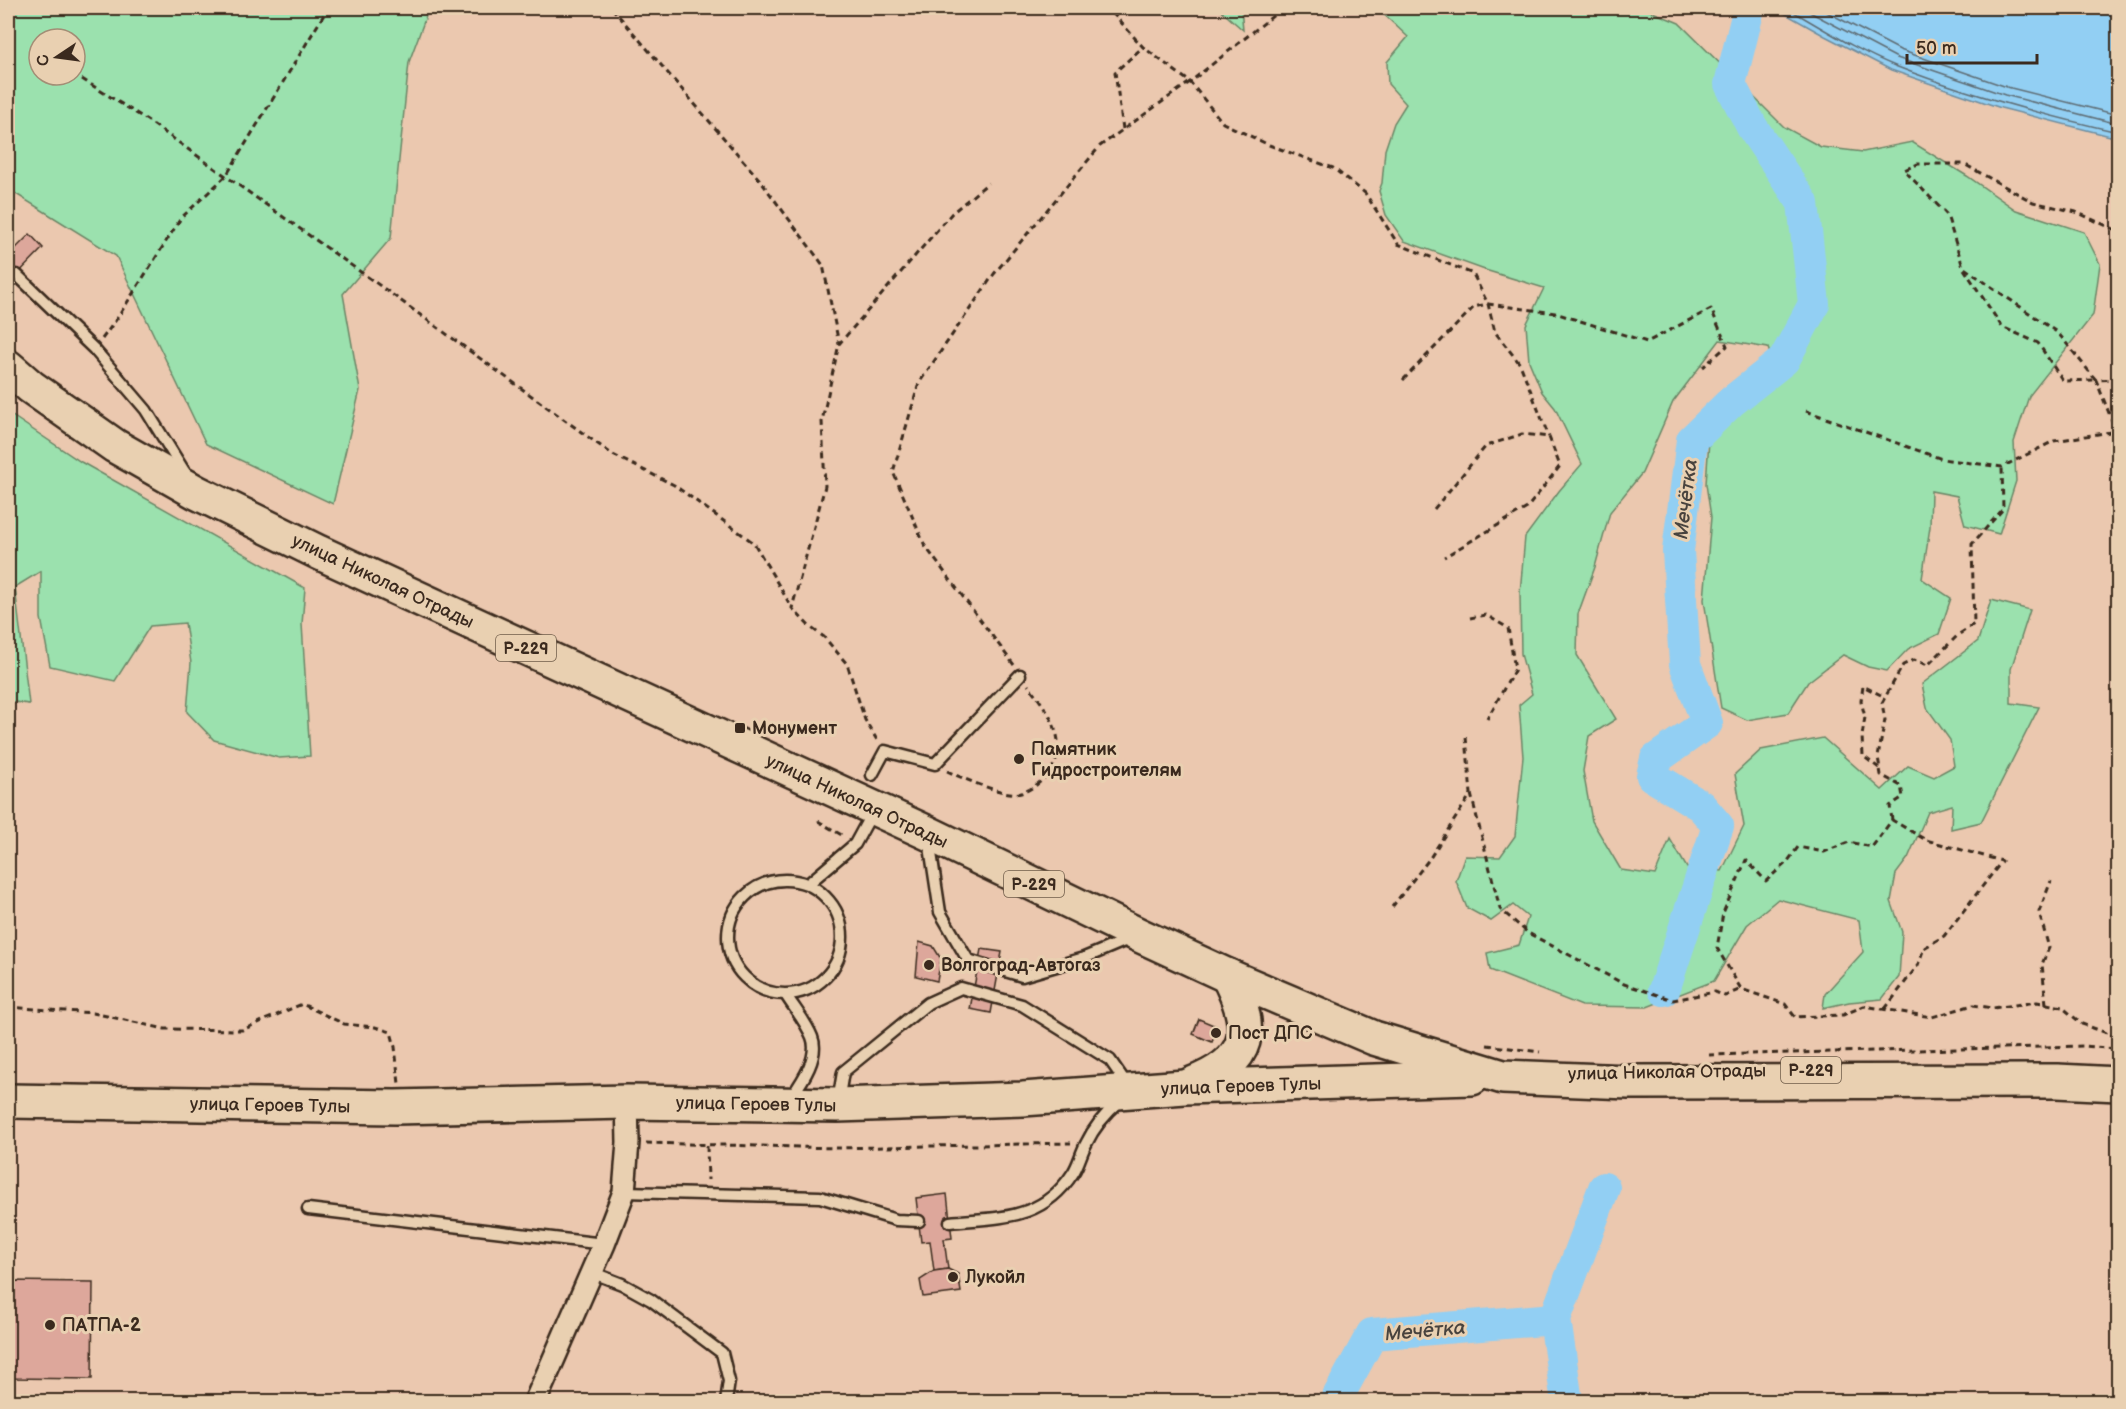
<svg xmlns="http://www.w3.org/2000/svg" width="2126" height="1409" viewBox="0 0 2126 1409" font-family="'Balsamiq Sans',sans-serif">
  <rect width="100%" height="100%" fill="#ebc8af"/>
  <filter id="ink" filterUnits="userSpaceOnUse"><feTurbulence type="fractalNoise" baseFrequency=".0167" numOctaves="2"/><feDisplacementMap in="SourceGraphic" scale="12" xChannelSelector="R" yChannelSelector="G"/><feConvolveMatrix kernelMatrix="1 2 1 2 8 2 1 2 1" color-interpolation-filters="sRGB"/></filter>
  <g filter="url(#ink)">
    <g fill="#9be1ae" stroke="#6b8666" stroke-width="1.5" fill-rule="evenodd">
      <path d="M8,8H429L409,62L391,238L343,294L360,390L333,504L206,444L116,256L8,189ZM39,39H75V75H39Z"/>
      <path d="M1218,8H1241L1243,30Z"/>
      <path d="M1377,8H1643L1679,23L1784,127L1821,147L1863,152L1912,142L1967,176L2016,210L2084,232L2100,264L2093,315L2029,396L2014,442L2016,481L1999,534L1965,525L1957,496L1931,491L1930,527L1922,579L1951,598L1939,634L1908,649L1887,671L1868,667L1843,655L1808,682L1788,713L1747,720L1721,708L1704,600L1711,517L1706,484L1709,440L1740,409L1779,381L1768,348L1720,340L1673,402L1642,473L1610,512L1595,567L1578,614L1577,655L1616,719L1589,736L1583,771L1592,821L1621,870L1655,875L1670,839L1687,868L1722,871L1744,826L1735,774L1761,750L1823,738L1882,790L1908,766L1934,777L1954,766L1950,740L1927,708L1922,684L1978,641L1991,600L2030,610L2011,669V703L2039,707L1981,822L1951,829L1952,805L1928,812L1908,858L1896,874L1891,901L1902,932L1899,977L1882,999L1849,1002L1823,1008L1825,994L1863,952L1859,920L1778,899L1747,925L1714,981L1647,1007L1582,1006L1490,970L1487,953L1519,945L1528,917L1513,905L1491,921L1467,908L1456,881L1465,856L1500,857L1515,836L1523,757L1519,705L1532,694L1521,654L1520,593L1525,537L1559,491L1582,464L1555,408L1542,392L1529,361L1526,325L1544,288L1485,270L1404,241L1386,215L1379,191L1382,183L1385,150L1394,123L1406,104L1388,84L1387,62L1408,37Z"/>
      <path d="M8,413L81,462L305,588L302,624L310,756L279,758L214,740L187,712L191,663L185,623L150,626L115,681L50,666L41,618V571L15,587L29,704L8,701Z"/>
    </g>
    <path fill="#92cff3" stroke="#6f8d9e" stroke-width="1.5" d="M1775,8H2118V138L2001,108L1891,70L1825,36Z"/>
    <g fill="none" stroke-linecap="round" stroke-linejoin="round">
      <g stroke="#5e6c73" stroke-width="1.5">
        <path d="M1787,8C1822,28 1858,51 1895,66C1967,94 2043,115 2118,132"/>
        <path d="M1802,8L1897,58L2005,95L2118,124"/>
        <path d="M1819,8L1900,50L2007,87L2118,115"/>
      </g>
      <g stroke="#92cff3" stroke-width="32">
        <path d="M1664,990L1718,826L1701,806L1652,776L1656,759L1707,723L1685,664L1678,551L1692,440L1731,402L1784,360L1814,304L1803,203L1752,127L1730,84L1749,8"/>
        <path d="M1335,1402L1372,1334L1555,1319"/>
        <path d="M1567,1402L1555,1319L1604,1188"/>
      </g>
    </g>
    <g fill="#dda79b" stroke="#3b2a1e" stroke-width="1.5">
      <path d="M30,234L43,248L8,284V256Z"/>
      <path d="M919,942L933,946L941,959L937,981L916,976Z"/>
      <path d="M981,949L1002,952L991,1013L970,1009Z"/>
      <path d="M1199,1019L1218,1027L1212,1042L1193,1034Z"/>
      <path d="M947,1194L952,1238L944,1239L948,1269L934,1271L930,1241L921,1242L916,1198Z"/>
      <path d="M948,1269L958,1274L961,1292L923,1297L920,1280L934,1271Z"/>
      <path d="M8,1281L93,1282L92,1379L10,1378V1341H8Z"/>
    </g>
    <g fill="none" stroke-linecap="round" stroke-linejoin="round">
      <defs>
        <g id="lane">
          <path d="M17,275L94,349L146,410L187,476"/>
          <path d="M872,775L885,751L935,764L1020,675"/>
          <path d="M929,840L940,912L968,960L1022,976L1084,958L1129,939"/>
          <circle cx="785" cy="937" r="57"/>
          <path d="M808,884L855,844L873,811"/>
          <path d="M786,995C794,1008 806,1022 812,1037C820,1057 801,1083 790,1099"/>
          <path d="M838,1102L843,1072L928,1003L961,988L1022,1005L1110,1060L1128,1086"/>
          <path d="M624,1192L820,1197L896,1220L919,1221"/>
          <path d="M308,1209L604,1244"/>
          <path d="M950,1222C1000,1217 1042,1221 1073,1173C1079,1164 1081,1153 1086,1144C1094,1127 1106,1113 1120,1101"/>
          <path d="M591,1272L622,1284L651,1300L722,1353L729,1381L726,1402"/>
        </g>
        <path id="street" d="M535,1402L604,1244L624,1192L628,1142L627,1102"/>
        <g id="primary">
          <path d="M8,367L31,387L115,446L196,492L318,552L928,833L1139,935L1228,976L1374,1038L1503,1077L1629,1082L2057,1081L2118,1084"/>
          <path d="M1192,1084C1253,1060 1255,1030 1228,976"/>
          <path d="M8,1101L395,1107L627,1102L837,1105L1023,1099L1185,1087L1472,1078"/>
        </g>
      </defs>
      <use href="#lane" stroke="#3b2a1e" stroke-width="15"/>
      <use href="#street" stroke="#3b2a1e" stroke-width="26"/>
      <use href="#primary" stroke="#3b2a1e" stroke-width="38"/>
      <g stroke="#3b2a1e" stroke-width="3" stroke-dasharray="6 4.5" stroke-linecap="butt">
        <path d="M612,8L759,179L823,265L839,344"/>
        <path d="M1280,8L1279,11L1190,82L1223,123L1269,145L1333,168L1365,193L1398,244L1473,274L1488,304L1555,313L1647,342L1711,309L1727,346L1703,367"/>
        <path d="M82,79L147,120L386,290L613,455L674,485L754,543L792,608"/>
        <path d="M1123,129L1115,72L1143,47"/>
        <path d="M1964,269L2002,327L2038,343L2063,381L2096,380"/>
        <path d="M102,339L118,317L181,218L226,176L328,8"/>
        <path d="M2118,379L2096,380L2118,436"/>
        <path d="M1403,380L1474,307L1488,304L1495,332L1520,364L1549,437"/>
        <path d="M2096,380L2058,333L1963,267L1947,215L1904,170L1918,164H1964L2033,202L2076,212L2118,231"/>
        <path d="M1806,411L1942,459L2002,467L2054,441L2117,431"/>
        <path d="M1434,509L1486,446L1522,434L1549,437L1560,466L1527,508L1444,557"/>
        <path d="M1470,618L1486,615L1508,628L1515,669L1487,719"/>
        <path d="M1014,665L925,546L893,472L919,383L994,274L1100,146L1190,82L1143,47L1108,8"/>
        <path d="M877,740L865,720L847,664L824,637L810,627L792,608L825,486L822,421L839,344L952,213L988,183"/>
        <path d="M1879,768L1863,756L1862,736L1865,717L1861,701L1863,686L1885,697"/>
        <path d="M947,771C962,778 1005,797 1021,793C1031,790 1041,782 1047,775C1074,745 1047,709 1028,685"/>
        <path d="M1471,794L1500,909L1528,933L1624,984L1673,1000L1715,992L1725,996L1741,989"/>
        <path d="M1892,820L1890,806L1903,797L1901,786L1881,775L1878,757L1885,720L1882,703L1903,665L1914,660L1928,665L1958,635L1974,624L1972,544L2003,509L2002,467"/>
        <path d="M818,821L845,837"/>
        <path d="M1392,907L1430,858L1471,794L1466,737"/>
        <path d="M2046,1004L2042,964L2049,948L2039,912L2051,881"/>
        <path d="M8,1007L93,1013L165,1029L242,1030L302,1004L344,1024L375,1027L391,1032L395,1047L399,1084"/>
        <path d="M1885,1009L1918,965L1924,948L1944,936L2002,861L1926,840L1892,820L1872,847L1849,842L1824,852L1798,847L1788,861L1766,881L1746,860L1723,913L1717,948L1741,989L1785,1004L1795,1017L1843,1015L1864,1006L1932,1017L1973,1005L1993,1008L2037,1002L2062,1007L2082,1024L2118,1037"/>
        <path d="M1487,1045L1540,1052"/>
        <path d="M1709,1055L2083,1046L2118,1049"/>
        <path d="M646,1143L836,1148L1071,1143"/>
        <path d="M707,1146L708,1180"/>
      </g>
      <use href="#lane" stroke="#e9d0b1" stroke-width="10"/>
      <use href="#street" stroke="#e9d0b1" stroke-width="21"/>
      <use href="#primary" stroke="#e9d0b1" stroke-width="33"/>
    </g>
  </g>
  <g fill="#3b2a1e" stroke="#e9d0b1" stroke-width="2">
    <rect x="734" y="722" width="12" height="12" rx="3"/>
    <circle cx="1019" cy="759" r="6"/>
    <circle cx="929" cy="965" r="6"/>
    <circle cx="1216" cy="1033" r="6"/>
    <circle cx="953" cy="1277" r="6"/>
    <circle cx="50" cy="1325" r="6"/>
  </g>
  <g text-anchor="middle" stroke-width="6" stroke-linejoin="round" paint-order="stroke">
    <g fill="#e9d0b1" stroke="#6f5c4a" stroke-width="1.5">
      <rect x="496" y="635" width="60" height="26" rx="4.5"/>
      <rect x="1004" y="871" width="60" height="26" rx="4.5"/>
      <rect x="1781" y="1057" width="60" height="26" rx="4.5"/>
    </g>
    <g font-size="16" font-weight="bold" fill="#3b2a1e">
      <text x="526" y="654">Р-229</text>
      <text x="1034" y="890">Р-229</text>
      <text x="1811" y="1076">Р-229</text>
    </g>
    <g font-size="18" fill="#3b2a1e" stroke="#e9d0b1">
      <text transform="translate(383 581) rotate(25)" y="6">улица Николая Отрады</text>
      <text transform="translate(857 801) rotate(25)" y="6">улица Николая Отрады</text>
      <text transform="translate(1667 1072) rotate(-1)" y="6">улица Николая Отрады</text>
      <text transform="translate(1241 1086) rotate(-2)" y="6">улица Героев Тулы</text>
      <text transform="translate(756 1104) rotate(1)" y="6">улица Героев Тулы</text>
      <text transform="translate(270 1105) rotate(1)" y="6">улица Героев Тулы</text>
    </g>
    <g font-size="18" font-weight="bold" fill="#3b2a1e" stroke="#e9d0b1" text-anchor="start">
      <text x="752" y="734">Монумент</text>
      <text x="1031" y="755">Памятник<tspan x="1031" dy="21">Гидростроителям</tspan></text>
      <text x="941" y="971">Волгоград-Автогаз</text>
      <text x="1228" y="1039">Пост ДПС</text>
      <text x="965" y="1283">Лукойл</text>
      <text x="62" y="1331">ПАТПА-2</text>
    </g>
    <g font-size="20" font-style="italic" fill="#48433e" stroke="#e9d0b1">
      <text transform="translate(1685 499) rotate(-83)" y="7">Мечётка</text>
      <text transform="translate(1425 1330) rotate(-5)" y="7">Мечётка</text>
    </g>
  </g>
  <rect width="2126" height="1409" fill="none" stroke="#e9d0b1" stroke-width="30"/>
  <rect x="15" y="15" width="2096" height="1379" fill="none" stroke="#3b2a1e" stroke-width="2" filter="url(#ink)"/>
  <g transform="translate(57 57) rotate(257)"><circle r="28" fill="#e9d0b1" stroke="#a38e76" stroke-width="1.5"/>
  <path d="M0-4.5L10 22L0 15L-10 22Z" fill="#3b2a1e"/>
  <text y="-9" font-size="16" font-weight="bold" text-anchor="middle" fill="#3b2a1e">С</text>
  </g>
  <path d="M1907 54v9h130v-9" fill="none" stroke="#3b2a1e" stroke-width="3"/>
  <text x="1916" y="54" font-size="18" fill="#3b2a1e" stroke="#e9d0b1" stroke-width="4.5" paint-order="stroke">50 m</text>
</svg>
